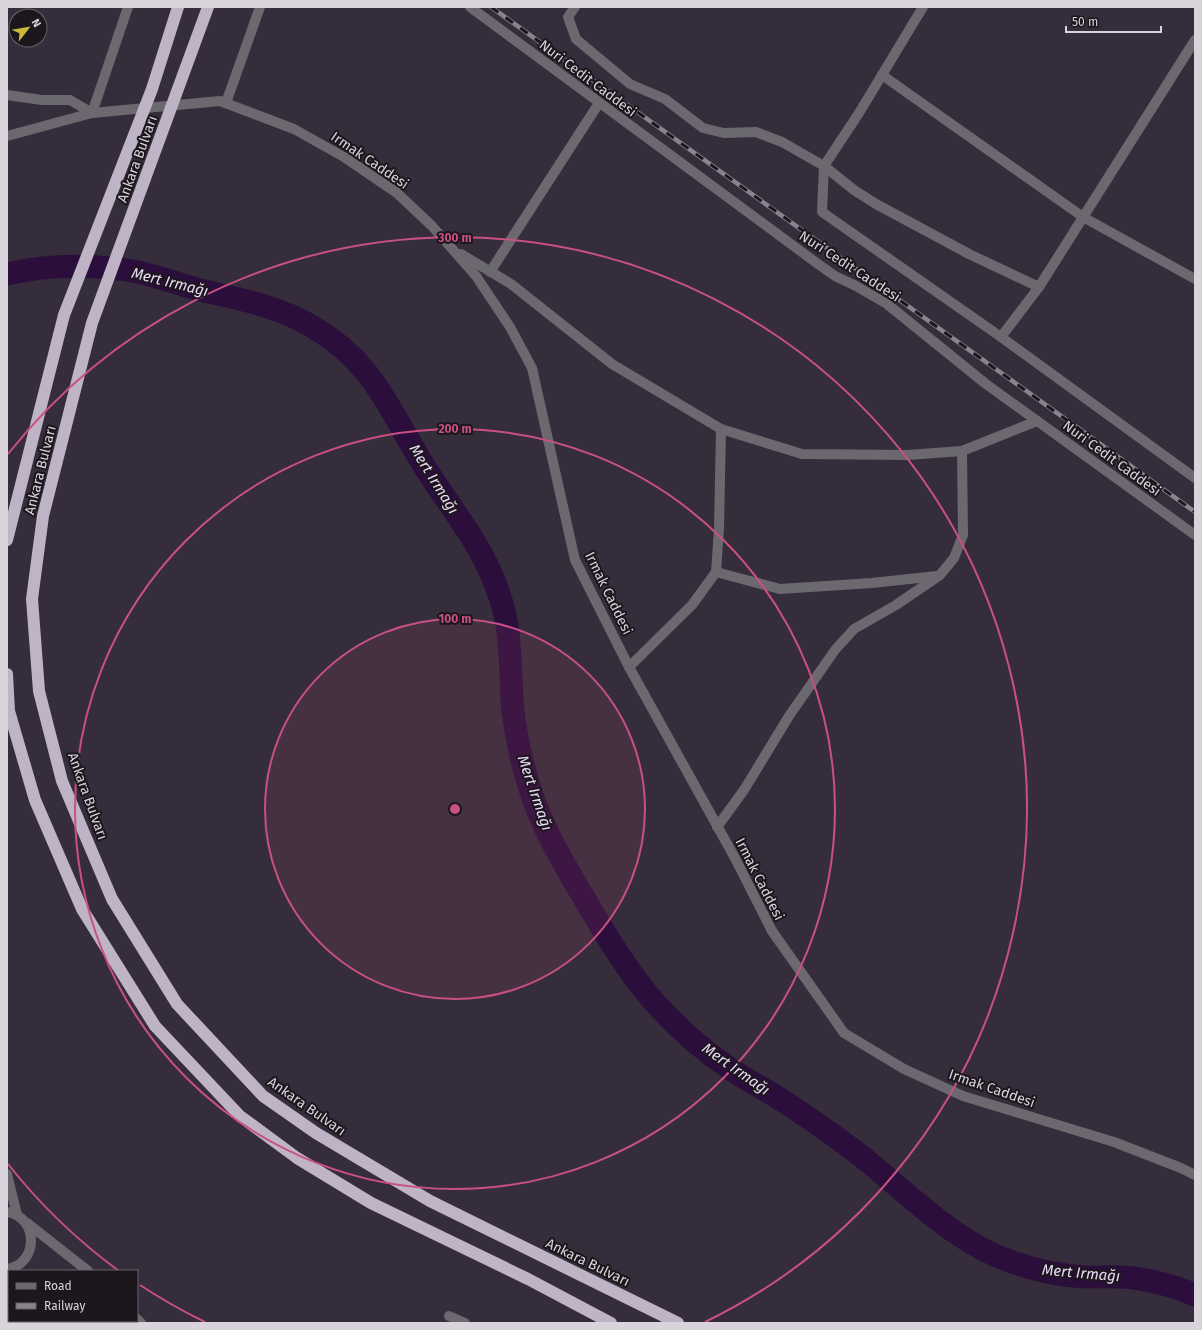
<svg xmlns="http://www.w3.org/2000/svg" width="1202" height="1330" viewBox="0 0 1202 1330" font-family="'Fira Sans',sans-serif">
  <rect width="100%" height="100%" fill="#352d3b"/>
  <path fill="#604273" d="M7,1316H9V1321H56L60,1323H7Z"/>
  <g fill="none" stroke-linecap="round" stroke-linejoin="round">
    <path stroke="#2c0e3c" stroke-width="23" d="M7,274C51,264 94,264 138,272C159,277 179,284 200,290C239,299 279,306 313,327C376,364 389,411 426,469C458,519 491,555 505,615C512,647 510,679 513,711C516,737 522,764 530,789C543,830 565,866 587,903C606,935 625,967 649,996C673,1024 702,1050 732,1070C748,1081 765,1089 780,1099C805,1115 829,1132 852,1149C905,1189 951,1242 1015,1263C1038,1271 1062,1276 1086,1277C1102,1277 1117,1276 1134,1278C1155,1281 1175,1286 1195,1295"/>
    <g stroke="#6c686f" stroke-width="10">
      <path d="M470,7L818,264L835,276L856,286L887,304L986,384L1195,535"/>
      <path d="M575,7L568,17L576,39L630,84L665,99L703,128L724,133L756,132L782,142L824,166L854,190L876,204L969,254L1039,287L1001,337"/>
      <path d="M923,7L859,113L824,166L822,212L1001,337L1195,478"/>
      <path d="M882,75L1083,217L1195,279"/>
      <path d="M7,95L42,100H70L92,113L128,7"/>
      <path d="M226,103L260,7"/>
      <path d="M7,136L92,113L220,101L294,129L344,157L397,193L432,226L476,276L510,327L532,368L575,560L629,667L735,858L772,931L844,1033L904,1069L963,1096L1114,1142L1181,1168L1195,1175"/>
      <path d="M461,254L511,284L612,364L721,429L802,454L908,455L962,451L1037,421"/>
      <path d="M490,272L599,103"/>
      <path d="M1039,287L1195,40"/>
      <path d="M716,572L780,589L872,583L937,576"/>
      <path d="M629,667L692,605L716,572L719,529L721,429"/>
      <path d="M717,827L744,790L789,716L835,650L854,629L896,605L940,575L954,558L963,535L962,451"/>
      <path d="M7,1174L17,1215"/>
      <path d="M7,1212C39,1217 39,1264 7,1269"/>
      <path d="M27,1223L88,1271"/>
      <path d="M449,1316L465,1323"/>
      <path d="M137,1319L141,1323"/>
      <path d="M92,1321L95,1323"/>
    </g>
    <g stroke="#beb4c5" stroke-width="12">
      <path d="M208,7L92,323L43,516L32,599L39,691L62,781L112,899L177,1004L263,1096L316,1133L430,1201L678,1323"/>
      <path d="M7,540L64,315L152,89L178,7"/>
      <path d="M7,674L9,711L35,800L82,909L155,1026L240,1116L297,1158L371,1203L528,1279L611,1323"/>
    </g>
    <defs>
      <path id="rail" d="M491,7L1195,512"/>
    </defs>
    <use href="#rail" stroke="#8a838e" stroke-width="4.5"/>
    <use href="#rail" stroke="#1b171d" stroke-width="3" stroke-dasharray="9" stroke-linecap="butt"/>
  </g>
  <circle cx="455" cy="809" r="190" fill="#c95082" fill-opacity=".12"/>
  <g fill="none" stroke="#c95082" stroke-width="2">
    <circle cx="455" cy="809" r="190"/>
    <circle cx="455" cy="809" r="380"/>
    <path d="M205 1322A571 571 0 0 1 140 1285M119 1271A571 571 0 0 1 8 1164M8 454A571 571 0 1 1 705 1322"/>
  </g>
  <g text-anchor="middle" stroke-width="4" stroke-linejoin="round" paint-order="stroke">
    <g font-size="14" fill="#d9d4dc" stroke="#1b171d">
      <text transform="translate(588 78) rotate(37)" y="5">Nuri Cedit Caddesi</text>
      <text transform="translate(137 159) rotate(-70)" y="5">Ankara Bulvarı</text>
      <text transform="translate(370 160) rotate(34)" y="5">Irmak Caddesi</text>
      <text transform="translate(850 266) rotate(33)" y="5">Nuri Cedit Caddesi</text>
      <text transform="translate(1112 458) rotate(36)" y="5">Nuri Cedit Caddesi</text>
      <text transform="translate(40 470) rotate(-76)" y="5">Ankara Bulvarı</text>
      <text transform="translate(609 593) rotate(64)" y="5">Irmak Caddesi</text>
      <text transform="translate(88 796) rotate(70)" y="5">Ankara Bulvarı</text>
      <text transform="translate(760 879) rotate(63)" y="5">Irmak Caddesi</text>
      <text transform="translate(992 1088) rotate(19)" y="5">Irmak Caddesi</text>
      <text transform="translate(307 1106) rotate(35)" y="5">Ankara Bulvarı</text>
      <text transform="translate(588 1262) rotate(26)" y="5">Ankara Bulvarı</text>
    </g>
    <g font-size="15" font-style="italic" fill="#ebd8f8" stroke="#1b171d">
      <text transform="translate(170 282) rotate(14)" y="5">Mert Irmağı</text>
      <text transform="translate(434 479) rotate(58)" y="5">Mert Irmağı</text>
      <text transform="translate(535 793) rotate(71)" y="5">Mert Irmağı</text>
      <text transform="translate(736 1069) rotate(35)" y="5">Mert Irmağı</text>
      <text transform="translate(1081 1273) rotate(5)" y="5">Mert Irmağı</text>
    </g>
  </g>
  <circle cx="455" cy="809" r="6" fill="#c95082" stroke="#1b171d" stroke-width="2"/>
  <g font-size="12" text-anchor="middle" font-weight="bold" fill="#c95082" stroke="#1b171d" stroke-width="4" stroke-linejoin="round" paint-order="stroke">
    <text x="455" y="242">300 m</text>
    <text x="455" y="433">200 m</text>
    <text x="455" y="623">100 m</text>
  </g>
  <rect width="1202" height="1330" fill="none" stroke="#d9d4dc" stroke-width="16"/>
  <rect x="8" y="1270" width="130" height="52" fill="#1b171d" stroke="#676369"/>
  <rect x="16" y="1283" width="20" height="6" fill="#6c686f" stroke="#676369"/>
  <text x="44" y="1290" font-size="12" fill="#d9d4dc">Road</text>
  <rect x="16" y="1303" width="20" height="6" fill="#8a838e" stroke="#676369"/>
  <text x="44" y="1310" font-size="12" fill="#d9d4dc">Railway</text>
  <g transform="translate(28 28) rotate(59)"><circle r="19" fill="#1b171d" stroke="#676369"/>
  <path d="M0-3L7 15L0 10L-7 15Z" fill="#cbb939"/>
  <text y="-6" font-size="11" font-weight="bold" text-anchor="middle" fill="#d9d4dc">N</text>
  </g>
  <path d="M1066 26v6h95v-6" fill="none" stroke="#d9d4dc" stroke-width="2"/>
  <text x="1072" y="26" font-size="12" fill="#d9d4dc" stroke="#1b171d" stroke-width="3" paint-order="stroke">50 m</text>
</svg>
